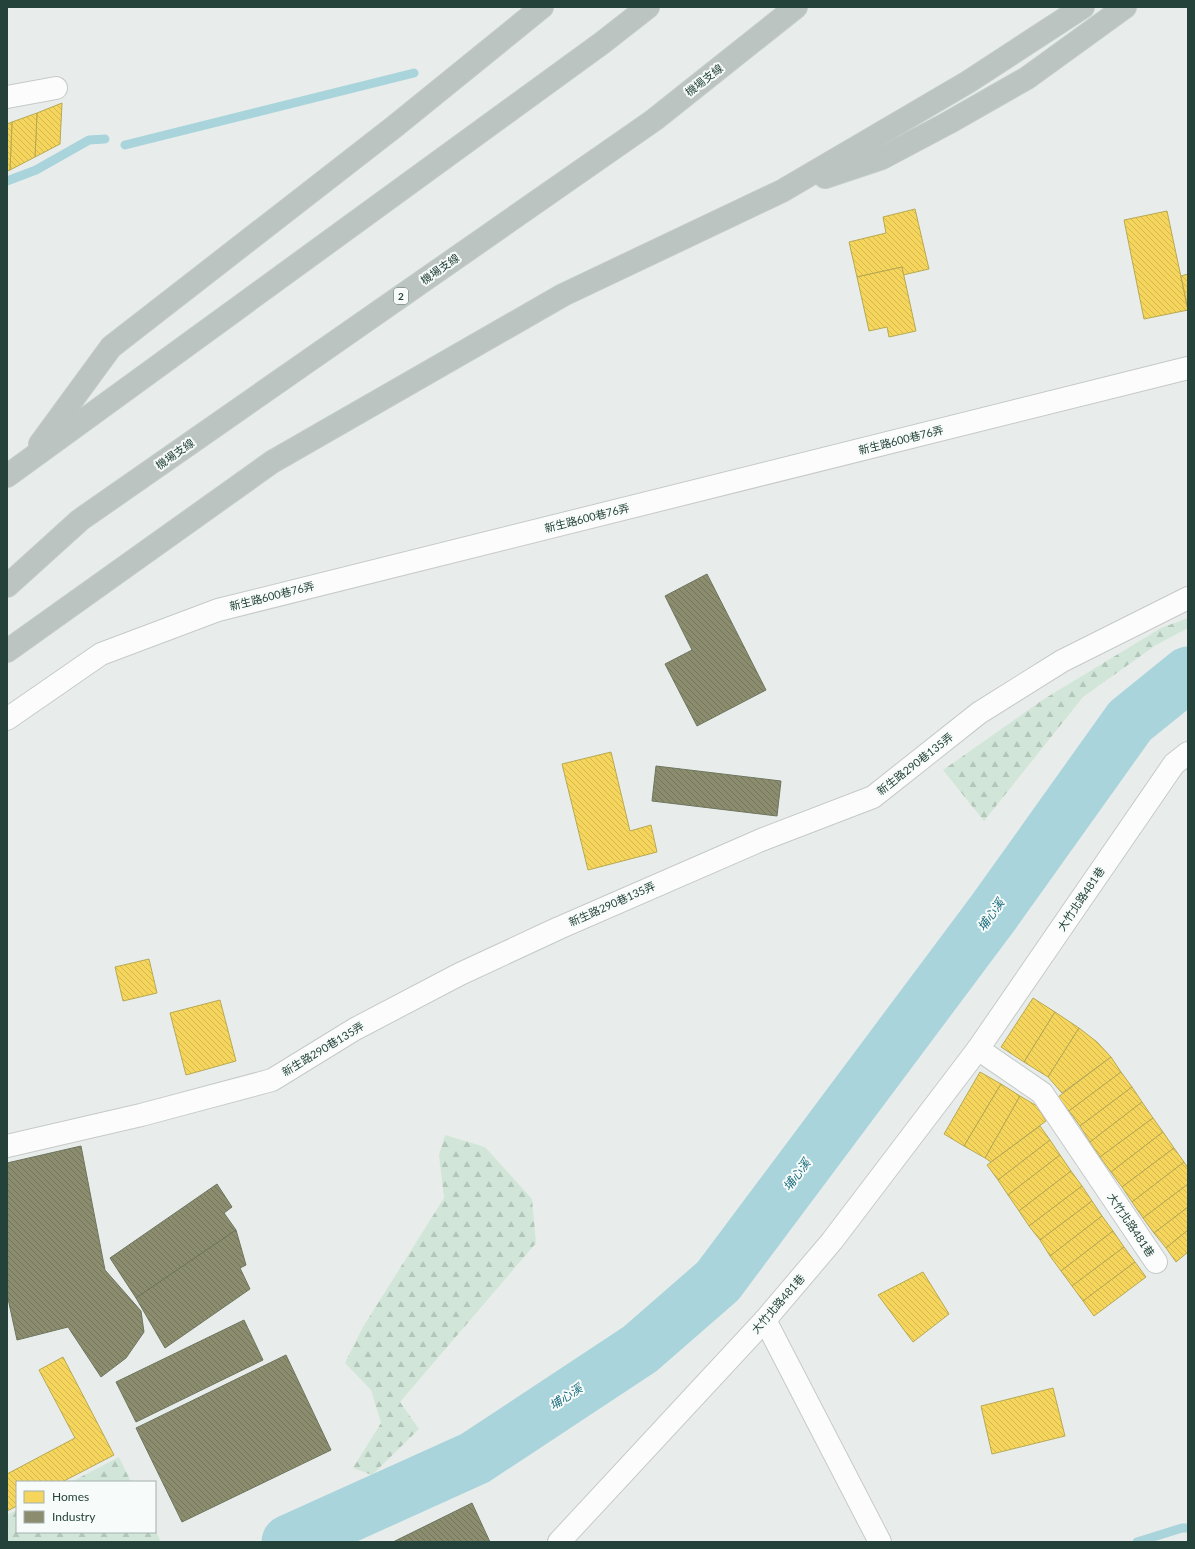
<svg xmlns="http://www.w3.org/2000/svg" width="1195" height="1549" viewBox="0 0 1195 1549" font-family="Lato,'Noto Sans TC',sans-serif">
  <defs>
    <pattern id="forest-firs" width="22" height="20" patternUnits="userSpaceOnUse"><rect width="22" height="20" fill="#d1e6d8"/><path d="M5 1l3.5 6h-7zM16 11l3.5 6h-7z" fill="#b3c6ba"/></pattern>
    <pattern id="homes-back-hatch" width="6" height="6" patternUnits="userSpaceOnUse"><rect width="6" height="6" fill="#f6d55c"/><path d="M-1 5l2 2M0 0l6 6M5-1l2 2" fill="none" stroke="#d3b851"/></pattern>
    <pattern id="industry-back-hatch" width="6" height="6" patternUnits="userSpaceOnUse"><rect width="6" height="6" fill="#8c8c6e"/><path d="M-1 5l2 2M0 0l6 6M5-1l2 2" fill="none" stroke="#72745b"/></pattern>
  </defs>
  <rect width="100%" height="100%" fill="#e8edeb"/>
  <g fill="url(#forest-firs)">
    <path d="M1188,618V628L1156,645L1083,697L984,821L943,770L1044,699L1161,628Z"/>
    <path d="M445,1135L485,1147L532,1199L536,1243L400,1402L419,1429L372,1475L353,1468L381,1423L371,1390L345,1363L363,1327L444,1198L439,1155Z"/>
    <path d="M119,1457L131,1482H71Z"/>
    <path d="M17,1510V1532H155V1529L160,1540L159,1542H7V1515Z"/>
  </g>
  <g fill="url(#homes-back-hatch)" stroke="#b7a952">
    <path d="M62,103L60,144L35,157L37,113Z"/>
    <path d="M37,113L35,157L10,170L12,122Z"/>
    <path d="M12,122L10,170L7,171V124Z"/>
    <path d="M915,209L929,269L903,275L902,267L857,277L849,242L886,233L883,217Z"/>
    <path d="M1167,211L1188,310L1144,319L1124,220Z"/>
    <path d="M902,267L916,331L889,337L887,327L869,331L857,277Z"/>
    <path d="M1188,274V310L1181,276Z"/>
    <path d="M611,752L630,831L651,825L657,852L588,870L562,764Z"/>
    <path d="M149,959L157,993L123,1001L115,967Z"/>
    <path d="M1033,998L1055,1012L1024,1062L1001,1047Z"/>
    <path d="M220,1000L236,1061L186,1075L170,1013Z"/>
    <path d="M1055,1012L1079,1028L1048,1077L1024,1062Z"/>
    <path d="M1079,1028L1097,1042L1111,1057L1062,1093L1048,1077Z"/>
    <path d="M1111,1057L1121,1072L1069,1111L1058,1097Z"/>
    <path d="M980,1072L1001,1084L964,1146L944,1134Z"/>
    <path d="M1121,1072L1132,1087L1080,1126L1069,1111Z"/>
    <path d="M1001,1084L1020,1096L985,1158L964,1146Z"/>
    <path d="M1132,1087L1142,1102L1090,1142L1080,1126Z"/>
    <path d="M1020,1096L1037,1106L1046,1121L991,1162L985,1158Z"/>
    <path d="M1142,1102L1153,1118L1100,1157L1090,1142Z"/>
    <path d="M1153,1118L1163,1132L1111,1172L1100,1157Z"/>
    <path d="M1040,1126L1050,1140L998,1180L987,1165Z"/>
    <path d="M1163,1132L1174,1148L1122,1187L1111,1172Z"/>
    <path d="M1050,1140L1060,1155L1008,1195L998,1180Z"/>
    <path d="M1174,1148L1184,1162L1132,1202L1122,1187Z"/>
    <path d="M1060,1155L1071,1171L1019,1211L1008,1195Z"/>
    <path d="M1184,1162L1188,1168V1184L1143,1218L1132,1202Z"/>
    <path d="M1071,1171L1082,1186L1029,1226L1019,1211Z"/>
    <path d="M1188,1184V1207L1154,1233L1143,1218Z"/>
    <path d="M1082,1186L1092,1201L1040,1240L1029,1226Z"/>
    <path d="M1092,1201L1102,1216L1050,1256L1040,1240Z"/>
    <path d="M1188,1207V1230L1166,1248L1154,1233Z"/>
    <path d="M1102,1216L1113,1231L1061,1271L1050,1256Z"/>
    <path d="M1188,1230V1252L1176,1262L1166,1248Z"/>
    <path d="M1113,1231L1124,1247L1072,1286L1061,1271Z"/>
    <path d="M1124,1247L1135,1262L1083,1301L1072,1286Z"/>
    <path d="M1135,1262L1146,1277L1094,1316L1083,1301Z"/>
    <path d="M923,1272L949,1314L913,1342L878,1295Z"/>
    <path d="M63,1357L114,1455L62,1482H17V1506L7,1511V1474L75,1438L39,1370Z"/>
    <path d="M1053,1388L1065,1436L992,1454L981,1406Z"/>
  </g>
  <g fill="url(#industry-back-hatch)" stroke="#6d765e">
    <path d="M707,574L766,690L697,726L665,664L692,650L665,596Z"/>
    <path d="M656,766L781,781L777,816L652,801Z"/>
    <path d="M81,1146L105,1270L141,1311L144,1332L126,1358L101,1377L68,1327L17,1340L7,1294V1163Z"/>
    <path d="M217,1184L232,1207L224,1213L236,1230L136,1298L110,1258Z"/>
    <path d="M236,1230L246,1265L240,1268L250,1289L165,1348L136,1298Z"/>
    <path d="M244,1320L263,1360L136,1422L116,1382Z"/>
    <path d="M286,1355L331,1450L182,1522L136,1428Z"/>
    <path d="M472,1503L490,1542H393Z"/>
  </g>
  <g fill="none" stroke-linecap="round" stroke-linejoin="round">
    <g stroke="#a9d4db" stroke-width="9">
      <path d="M125,145L414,73"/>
      <path d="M7,181L36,170L89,140L105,139"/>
      <path d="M1137,1542L1182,1528H1188"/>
    </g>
    <path stroke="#a9d4db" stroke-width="55" d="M289,1542L475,1458L640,1349L718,1281L993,913L1130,721L1188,674"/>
    <defs>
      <g id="minor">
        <path d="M7,97L56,88"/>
        <path d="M7,719L101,654L218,610L1188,368"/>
        <path d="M978,1049L1042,1093L1156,1262"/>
        <path d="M7,1146L141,1115L272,1080L355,1029L460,974L559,928L761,840L873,797L979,713L1062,661L1188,598"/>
        <path d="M765,1320L880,1542"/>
        <path d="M559,1542L765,1320L832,1241L978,1049L1174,764L1188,753"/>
      </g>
      <g id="highway">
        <path d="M825,177L882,158L948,123L1027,78L1125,7"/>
        <path d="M40,444L111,347L394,127L542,7"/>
        <path d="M7,476L602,43L648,7"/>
        <path d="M7,586L80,520L654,120L796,7"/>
        <path d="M7,651L272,462L563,295L782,191L968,82L1083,7"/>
      </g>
    </defs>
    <use href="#minor" stroke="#c5cac8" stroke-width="24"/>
    <use href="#highway" stroke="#c3ccc9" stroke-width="24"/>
    <use href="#minor" stroke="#fcfcfc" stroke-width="22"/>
    <use href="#highway" stroke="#bcc4c2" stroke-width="22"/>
  </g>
  <g text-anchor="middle" stroke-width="4" stroke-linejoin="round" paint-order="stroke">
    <rect fill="#f7fbf9" stroke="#637a73" stroke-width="1" x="394" y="288" width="14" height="16" rx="3"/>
    <g font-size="10" font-weight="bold" fill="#24423a">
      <text x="401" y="300">2</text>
    </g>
    <g font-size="11" fill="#24423a" stroke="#f7fbf9">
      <text transform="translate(704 80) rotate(-38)" y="4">機場支線</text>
      <text transform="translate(440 269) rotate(-35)" y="4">機場支線</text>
      <text transform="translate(901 440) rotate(-14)" y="4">新生路600巷76弄</text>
      <text transform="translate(175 454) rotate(-35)" y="4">機場支線</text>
      <text transform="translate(587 518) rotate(-14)" y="4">新生路600巷76弄</text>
      <text transform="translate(272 596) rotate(-14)" y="4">新生路600巷76弄</text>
      <text transform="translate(915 764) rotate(-38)" y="4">新生路290巷135弄</text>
      <text transform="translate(1081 899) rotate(-56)" y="4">大竹北路481巷</text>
      <text transform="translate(612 904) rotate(-24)" y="4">新生路290巷135弄</text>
      <text transform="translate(323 1049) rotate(-31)" y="4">新生路290巷135弄</text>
      <text transform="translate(1131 1225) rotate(56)" y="4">大竹北路481巷</text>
      <text transform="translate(778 1304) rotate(-49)" y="4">大竹北路481巷</text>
    </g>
    <g font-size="12" font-style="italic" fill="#1c6f80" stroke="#f7fbf9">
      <text transform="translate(991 915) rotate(-54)" y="4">埔心溪</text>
      <text transform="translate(797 1175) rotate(-53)" y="4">埔心溪</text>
      <text transform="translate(566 1397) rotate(-33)" y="4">埔心溪</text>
    </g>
  </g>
  <rect width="1195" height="1549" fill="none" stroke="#24423a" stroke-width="16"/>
  <rect x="16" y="1481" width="140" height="52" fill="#f7fbf9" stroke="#a3b1ad"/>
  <rect x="24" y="1491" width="20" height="12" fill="#f6d55c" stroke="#a3b1ad"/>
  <text x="52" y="1501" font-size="12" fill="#24423a">Homes</text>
  <rect x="24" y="1511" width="20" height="12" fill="#8c8c6e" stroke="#a3b1ad"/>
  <text x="52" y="1521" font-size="12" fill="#24423a">Industry</text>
</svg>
